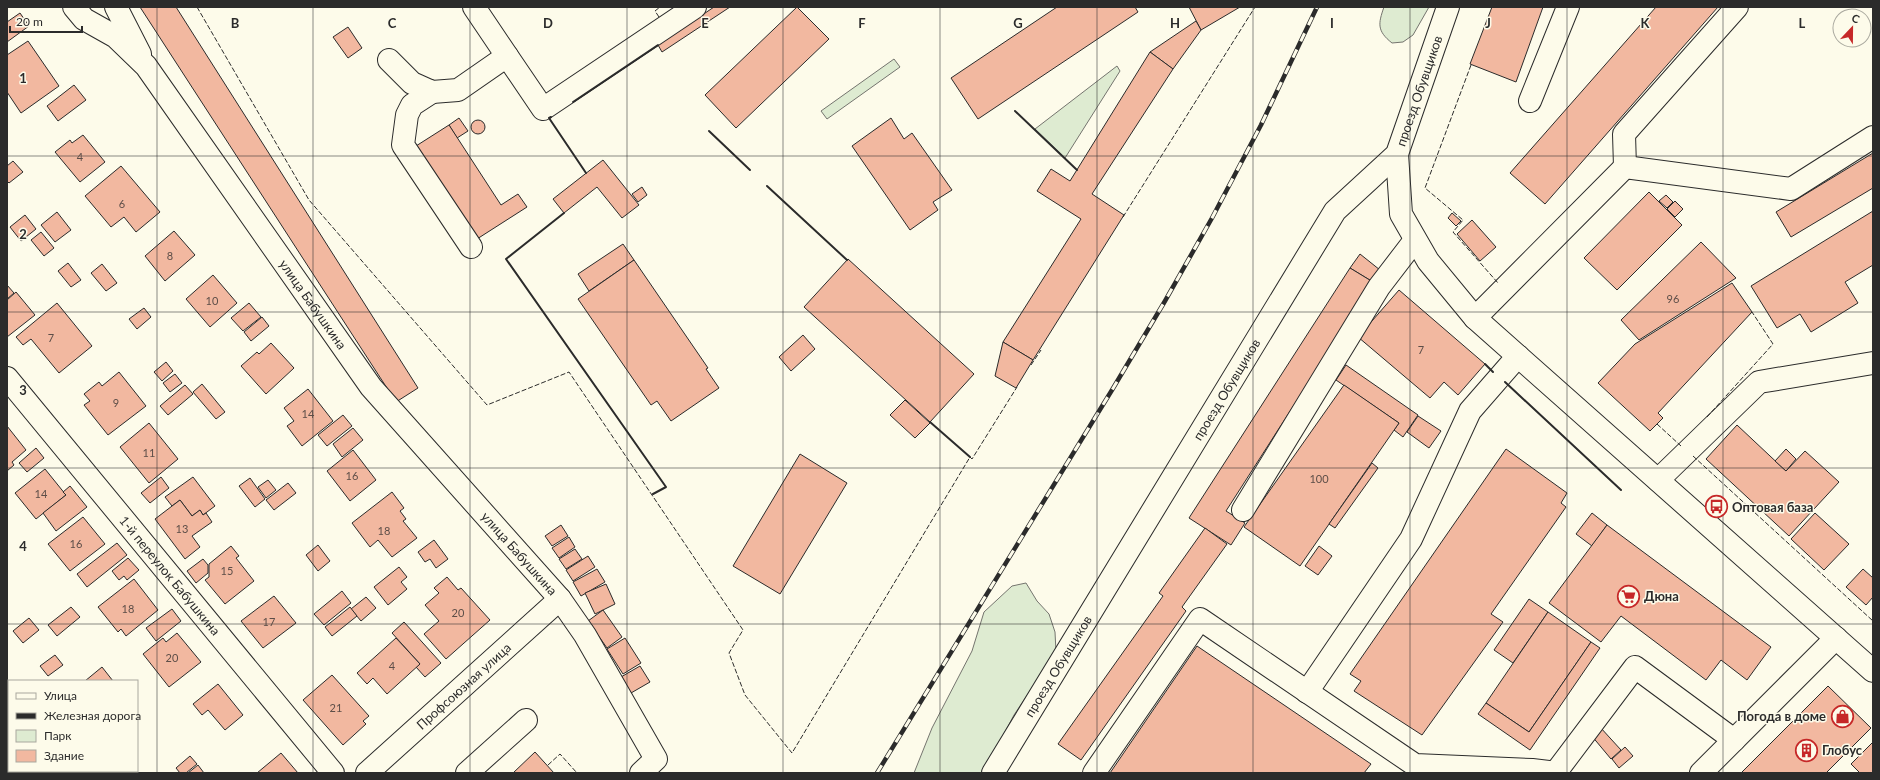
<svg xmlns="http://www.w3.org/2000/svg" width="1880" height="780" viewBox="0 0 1880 780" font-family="Lato,sans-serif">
  <rect width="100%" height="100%" fill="#fdfbea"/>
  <g fill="#deebd1" stroke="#74746e">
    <path d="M1384,7H1429L1413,35L1403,42L1392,43C1377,31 1378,24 1384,7Z"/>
    <path d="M894,59L900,67L827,119L821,111Z"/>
    <path d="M1117,66L1120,71L1065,158L1035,129Z"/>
    <path d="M1026,583L1037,601L1049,614L1055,632L1056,652L1014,715L983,773H914L932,728L972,651L984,612L1012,586Z"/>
  </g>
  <g fill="#f2b8a0" stroke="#2b2b2b">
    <path d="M140,7H176L418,388L396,402Z"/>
    <path d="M714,7H730L662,52L658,45Z"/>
    <path d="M797,7L829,39L736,128L705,95Z"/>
    <path d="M1057,7H1135L1138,12L978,119L951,78Z"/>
    <path d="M1189,7H1240L1201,30Z"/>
    <path d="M1492,7H1543L1516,82L1470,64Z"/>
    <path d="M1656,7H1718L1545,204L1510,173Z"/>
    <path d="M20,13L29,26L7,42V22Z"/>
    <path d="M1196,21L1201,30L1173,69L1150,52Z"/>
    <path d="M348,27L362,48L348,58L333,37Z"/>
    <path d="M28,41L59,86L21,113L7,92V55Z"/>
    <path d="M1150,52L1173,69L1092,194L1124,215L1033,360L1003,342L1081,219L1037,191L1051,169L1070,181Z"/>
    <path d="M74,85L86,100L58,121L47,106Z"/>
    <path d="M459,118L468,131L457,138L449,125Z"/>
    <path d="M891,118L904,139L912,133L952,190L933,202L938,210L910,230L852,146Z"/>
    <circle cx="478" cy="127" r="7"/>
    <path d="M449,125L501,205L518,194L527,207L477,239L416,146Z"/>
    <path d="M83,135L105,162L80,182L55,152L70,140L72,143Z"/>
    <path d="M1873,153V188L1791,237L1776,212Z"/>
    <path d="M603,160L639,205L622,218L597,187L564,213L553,199Z"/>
    <path d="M13,161L23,172L9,183L7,181V166Z"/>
    <path d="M121,166L160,212L136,232L124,217L111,227L85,196Z"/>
    <path d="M642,187L647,195L638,202L632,194Z"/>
    <path d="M1649,192L1682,225L1617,290L1584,258Z"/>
    <path d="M1666,195L1673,202L1667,208L1659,201Z"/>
    <path d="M1675,201L1683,209L1675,217L1667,209Z"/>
    <path d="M1873,211V265L1845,282L1858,303L1811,332L1800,314L1777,328L1751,286Z"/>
    <path d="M57,212L71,230L55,242L41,225Z"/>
    <path d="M1452,213L1461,221L1456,226L1448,218Z"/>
    <path d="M25,215L36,229L21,241L10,227Z"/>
    <path d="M1472,220L1496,247L1480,261L1457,234Z"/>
    <path d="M174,231L195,255L165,281L145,256Z"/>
    <path d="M41,232L54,248L44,256L31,240Z"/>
    <path d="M1701,242L1736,278L1639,340L1621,320Z"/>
    <path d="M623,244L634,260L589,291L578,274Z"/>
    <path d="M1360,254L1380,270L1373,282L1350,268Z"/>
    <path d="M848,259L974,374L930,422L804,307Z"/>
    <path d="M634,260L708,368L706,369L719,388L671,421L657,401L651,405L578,299Z"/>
    <path d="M68,263L81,280L71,287L58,271Z"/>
    <path d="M102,264L117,283L106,291L91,273Z"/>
    <path d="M1350,268L1373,282L1226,511L1245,523L1231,545L1189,518Z"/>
    <path d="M213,275L237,303L210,327L186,299Z"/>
    <path d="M1732,283L1752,312L1658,413L1663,418L1650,431L1598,383L1635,344Z"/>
    <path d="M7,285L14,293L7,299Z"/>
    <path d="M1399,290L1485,364L1458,395L1444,382L1430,398L1358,337Z"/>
    <path d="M16,292L35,315L7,337V300Z"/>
    <path d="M57,303L92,346L59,373L31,339L23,345L16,337Z"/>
    <path d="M249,303L261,317L243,331L231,318Z"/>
    <path d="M144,308L151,317L137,329L129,319Z"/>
    <path d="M262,317L269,326L251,341L244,332Z"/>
    <path d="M803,335L815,349L791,371L779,357Z"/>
    <path d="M1003,342L1033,360L1016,388L995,376Z"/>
    <path d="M271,343L294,368L266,394L241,366L257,352L259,354Z"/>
    <path d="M166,362L173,371L162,381L154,372Z"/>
    <path d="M1346,365L1418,415L1403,437L1394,430L1399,423L1336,380Z"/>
    <path d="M119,372L146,406L108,435L84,405L90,401L84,394L99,382L102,386Z"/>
    <path d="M175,374L182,383L170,392L163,383Z"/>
    <path d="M202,384L225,412L216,419L193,392Z"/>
    <path d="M185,385L193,394L168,415L160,406Z"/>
    <path d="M1344,385L1399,423L1300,566L1244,527Z"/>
    <path d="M308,389L333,421L302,446L287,426L294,421L284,408Z"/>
    <path d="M905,400L930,423L915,438L890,415Z"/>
    <path d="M343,415L352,426L327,446L318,435Z"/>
    <path d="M1418,416L1441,431L1429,448L1407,432Z"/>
    <path d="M149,423L178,459L149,483L120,447Z"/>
    <path d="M1737,425L1786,471L1805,451L1839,482L1789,536L1706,459Z"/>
    <path d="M7,426L26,450L12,462L14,465L7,471Z"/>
    <path d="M353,428L363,440L342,457L333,444Z"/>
    <path d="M36,448L44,458L27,472L19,463Z"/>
    <path d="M1506,449L1567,493L1561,503L1566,507L1491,614L1503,622L1422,735L1354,691L1361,681L1350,674Z"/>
    <path d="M1786,449L1796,459L1786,471L1775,461Z"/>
    <path d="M353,450L376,480L350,501L327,471Z"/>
    <path d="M800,454L847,483L780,594L733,566Z"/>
    <path d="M1372,463L1378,468L1335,528L1329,524Z"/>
    <path d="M45,469L66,495L36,519L15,493Z"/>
    <path d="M161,477L169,488L150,503L141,493Z"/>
    <path d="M193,477L215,506L203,515L200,510L192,516L180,500L172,506L165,497Z"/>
    <path d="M250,478L265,499L255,507L239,486Z"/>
    <path d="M268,480L276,490L266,498L258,487Z"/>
    <path d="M288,483L296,493L274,510L266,500Z"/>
    <path d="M70,486L87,507L56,531L43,513L66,495L63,492Z"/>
    <path d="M392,492L404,508L400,511L406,519L403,521L417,538L392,557L378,540L370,547L352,523Z"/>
    <path d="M180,500L192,516L200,510L203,515L206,513L212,522L192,536L200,547L185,559L155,519Z"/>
    <path d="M1592,513L1607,525L1592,546L1576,534Z"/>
    <path d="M1815,513L1849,544L1824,570L1791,539Z"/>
    <path d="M83,517L105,544L70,571L48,544Z"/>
    <path d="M561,525L568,536L552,546L545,536Z"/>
    <path d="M1607,525L1771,647L1747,680L1721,660L1706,680L1621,616L1601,642L1549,603Z"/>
    <path d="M1205,528L1227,544L1182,607L1186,611L1081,760L1058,744L1163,596L1159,593Z"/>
    <path d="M569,537L575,547L559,558L552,548Z"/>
    <path d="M434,540L448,559L436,568L430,559L425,562L418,552Z"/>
    <path d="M117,543L127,555L87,587L77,574Z"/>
    <path d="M318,545L330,561L318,571L306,555Z"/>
    <path d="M231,546L239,556L236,558L254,581L225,604L205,580L209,577V564Z"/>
    <path d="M1319,546L1332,556L1318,575L1305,566Z"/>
    <path d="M575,549L582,559L566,569L559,559Z"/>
    <path d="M588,556L595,567L573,581L566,570Z"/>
    <path d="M128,558L139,570L127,580L124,576L119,580L112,571Z"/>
    <path d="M203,559L208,565V573L196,583L187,571Z"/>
    <path d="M399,567L407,577L401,582L407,589L388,605L374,587Z"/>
    <path d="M597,569L605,582L581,596L573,582Z"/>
    <path d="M1863,569L1873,578V597L1866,605L1846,587Z"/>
    <path d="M447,577L458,590L461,588L490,620L446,659L424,634L439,621L425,605L439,593L434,588Z"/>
    <path d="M134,579L158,610L126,636L121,629L118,632L98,607Z"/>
    <path d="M606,584L615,604L595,614L585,593Z"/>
    <path d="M342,591L351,603L324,625L314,614Z"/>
    <path d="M274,596L296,623L263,648L241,621Z"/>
    <path d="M366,597L376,608L361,621L351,609Z"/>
    <path d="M1529,599L1548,612L1513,663L1494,650Z"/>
    <path d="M71,607L80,617L57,636L48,625Z"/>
    <path d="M350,607L357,616L332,636L325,627Z"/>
    <path d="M172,609L181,621L156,641L146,628Z"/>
    <path d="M603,610L622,637L607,648L588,621Z"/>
    <path d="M1548,612L1591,642L1529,732L1486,703Z"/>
    <path d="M29,618L39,630L23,643L13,631Z"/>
    <path d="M404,622L441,663L425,677L416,667L420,664L392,633Z"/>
    <path d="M177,633L201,662L169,687L143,654L163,638L166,642Z"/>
    <path d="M396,638L420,664L387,694L373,678L367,684L357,673Z"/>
    <path d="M625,638L641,663L623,674L607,649Z"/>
    <path d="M1591,642L1600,648L1530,750L1478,714L1486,703L1529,732Z"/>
    <path d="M1197,646L1371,764L1364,773H1110Z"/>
    <path d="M55,655L63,665L48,676L40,666Z"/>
    <path d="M640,666L650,682L631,693L621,677Z"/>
    <path d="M102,667L113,681H85Z"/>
    <path d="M332,675L369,716L363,721L366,724L343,745L303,700Z"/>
    <path d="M218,684L243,715L225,730L208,710L202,715L193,704Z"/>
    <path d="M1828,686L1871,728L1826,773H1741Z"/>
    <path d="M7,689L9,692V715L7,716Z"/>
    <path d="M1600,727L1621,750L1611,759L1591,735Z"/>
    <path d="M1873,742V773H1860L1851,764Z"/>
    <path d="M1625,747L1633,756L1619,768L1612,759Z"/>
    <path d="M535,752L554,773H513Z"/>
    <path d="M281,753L298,773H257Z"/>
    <path d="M190,756L197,764L186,773H180L176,768Z"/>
    <path d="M198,765L204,773H188Z"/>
    <path d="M22,771H66L67,773H24Z"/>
    <path d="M86,771H112L114,773H84Z"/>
  </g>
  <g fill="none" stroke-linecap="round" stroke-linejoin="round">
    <defs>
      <g id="minor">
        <path id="s1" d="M74,7L84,19L116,37L146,66L371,387L560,599L585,635L656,759L641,773"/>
        <path d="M116,7L140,54"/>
        <path d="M507,56L543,109L695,7"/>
        <path d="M389,60L412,83L432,92L458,90L507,56L474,7"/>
        <path d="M432,92L412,105L407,115L403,145L471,247"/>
        <path d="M1530,101L1568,7"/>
        <path d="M1397,154L1401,214L1428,261L1475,318L1873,671"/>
        <path d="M1625,167L1624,134L1737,7"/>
        <path d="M1475,318L1625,167L1791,189L1873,137"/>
        <path id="s2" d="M7,378L333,773"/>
        <path d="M1658,480L1759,382L1873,363"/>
        <path d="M1243,510L1379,287L1415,240"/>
        <path d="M1307,692L1411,539L1470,411L1518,356"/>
        <path d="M1556,772L1635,667L1734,740"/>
        <path id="s3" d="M367,773L560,599"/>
        <path d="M467,773L526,720"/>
        <path id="s4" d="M993,773L1335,211L1397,154L1448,7"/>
        <path d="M1094,773L1200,619L1415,765L1532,770L1557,773"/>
        <path d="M1701,773L1836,638"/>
      </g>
    </defs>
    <use href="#minor" stroke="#2b2b2b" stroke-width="24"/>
    <use href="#minor" stroke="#fdfbea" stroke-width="22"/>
    <defs>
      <path id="rail" d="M877,773L1112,390L1165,301L1212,218L1261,125L1317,7"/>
    </defs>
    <use href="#rail" stroke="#2b2b2b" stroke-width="4.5"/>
    <use href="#rail" stroke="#fdfbea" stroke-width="3" stroke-dasharray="9" stroke-linecap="butt"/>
    <g stroke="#2b2b2b" stroke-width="1" stroke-dasharray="5 2" stroke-linecap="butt">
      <path d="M197,7L309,200L487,405L569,372L743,630L729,653L745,695L792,753L970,457L972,459L1017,387"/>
      <path d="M659,17L655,11L660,7"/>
      <path d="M1471,65L1425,188L1463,220L1453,232L1498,283"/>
      <path d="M1123,217L1255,7"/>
      <path d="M1031,365L1041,350"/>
      <path d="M1707,417L1773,344L1752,312"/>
      <path d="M1657,424L1681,446"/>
      <path d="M1693,456L1873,621"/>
      <path d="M548,765L560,754L577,773"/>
    </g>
    <g stroke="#2b2b2b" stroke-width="2">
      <path d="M573,102L658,45"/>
      <path d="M1015,111L1077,170"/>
      <path d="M551,117L549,118L586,173"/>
      <path d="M709,131L750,170"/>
      <path d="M767,186L847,260"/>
      <path d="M564,213L506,259L666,487L653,494"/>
      <path d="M1485,364L1493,372"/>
      <path d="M1505,382L1621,490"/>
      <path d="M930,422L970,457"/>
    </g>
  </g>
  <path fill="none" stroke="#2b2b2b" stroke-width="1" stroke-opacity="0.55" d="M157,7V773M313,7V773M470,7V773M627,7V773M783,7V773M940,7V773M1097,7V773M1253,7V773M1410,7V773M1567,7V773M1723,7V773M7,156H1873M7,312H1873M7,468H1873M7,624H1873"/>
  <defs>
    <symbol id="bus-ring" viewBox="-11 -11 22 22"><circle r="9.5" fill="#fdfbea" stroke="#c62828" stroke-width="1.5"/><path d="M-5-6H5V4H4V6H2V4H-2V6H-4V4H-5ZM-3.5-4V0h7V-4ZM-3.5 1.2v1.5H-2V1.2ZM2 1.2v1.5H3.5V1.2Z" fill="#c62828"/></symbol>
    <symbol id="supermarket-ring" viewBox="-11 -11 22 22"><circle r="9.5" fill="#fdfbea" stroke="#c62828" stroke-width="1.5"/><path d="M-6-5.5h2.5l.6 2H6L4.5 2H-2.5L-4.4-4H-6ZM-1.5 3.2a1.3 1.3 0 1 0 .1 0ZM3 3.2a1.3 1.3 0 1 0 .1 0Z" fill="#c62828"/></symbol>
    <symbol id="shop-ring" viewBox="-11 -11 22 22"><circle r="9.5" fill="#fdfbea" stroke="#c62828" stroke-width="1.5"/><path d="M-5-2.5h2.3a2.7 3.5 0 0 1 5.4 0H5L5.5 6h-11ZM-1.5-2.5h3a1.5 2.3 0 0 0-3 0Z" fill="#c62828"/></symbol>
    <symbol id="building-ring" viewBox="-11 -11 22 22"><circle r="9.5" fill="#fdfbea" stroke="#c62828" stroke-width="1.5"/><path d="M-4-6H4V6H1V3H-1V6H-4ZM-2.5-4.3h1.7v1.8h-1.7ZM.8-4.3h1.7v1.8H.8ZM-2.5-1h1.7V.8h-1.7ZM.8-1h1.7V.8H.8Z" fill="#c62828"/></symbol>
  </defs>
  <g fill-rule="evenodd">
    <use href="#bus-ring" x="1704" y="494" width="25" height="25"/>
    <use href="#supermarket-ring" x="1616" y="584" width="25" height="25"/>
    <use href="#shop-ring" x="1830" y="704" width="25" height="25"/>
    <use href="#building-ring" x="1794" y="738" width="25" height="25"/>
  </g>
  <g text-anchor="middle" stroke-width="3" stroke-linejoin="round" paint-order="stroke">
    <g font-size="11" fill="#5d4e48">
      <text x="80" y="161">4</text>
      <text x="122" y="208">6</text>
      <text x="170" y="260">8</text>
      <text x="1673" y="303">96</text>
      <text x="212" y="305">10</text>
      <text x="51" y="342">7</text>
      <text x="1421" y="354">7</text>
      <text x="116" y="407">9</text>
      <text x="308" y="418">14</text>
      <text x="149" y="457">11</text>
      <text x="352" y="480">16</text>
      <text x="1319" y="483">100</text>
      <text x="41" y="498">14</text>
      <text x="182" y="533">13</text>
      <text x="384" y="535">18</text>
      <text x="76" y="548">16</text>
      <text x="227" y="575">15</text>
      <text x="128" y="613">18</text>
      <text x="458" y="617">20</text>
      <text x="269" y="626">17</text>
      <text x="172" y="662">20</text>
      <text x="392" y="670">4</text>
      <text x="336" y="712">21</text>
    </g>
    <g font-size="13" fill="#2b2b2b" stroke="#fdfbea">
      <text dy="5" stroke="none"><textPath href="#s4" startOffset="809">проезд Обувщиков</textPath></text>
      <text dy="5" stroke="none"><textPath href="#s1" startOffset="385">улица Бабушкина</textPath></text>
      <text dy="5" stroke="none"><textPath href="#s4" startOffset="449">проезд Обувщиков</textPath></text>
      <text dy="5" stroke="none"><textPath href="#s1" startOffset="709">улица Бабушкина</textPath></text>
      <text dy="5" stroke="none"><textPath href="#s2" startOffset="256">1-й переулок Бабушкина</textPath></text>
      <text dy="5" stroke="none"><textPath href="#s4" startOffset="125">проезд Обувщиков</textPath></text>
      <text dy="5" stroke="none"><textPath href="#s3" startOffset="130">Профсоюзная улица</textPath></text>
    </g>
    <g font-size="13" font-weight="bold" fill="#2b2b2b" stroke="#fdfbea" text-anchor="start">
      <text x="1732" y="512">Оптовая база</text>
      <text x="1644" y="601">Дюна</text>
      <text x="1826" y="721" text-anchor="end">Погода в доме</text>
      <text x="1822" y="755">Глобус</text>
    </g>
  </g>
  <g font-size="13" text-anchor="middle" font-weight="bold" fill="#2b2b2b" stroke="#fdfbea" stroke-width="3" stroke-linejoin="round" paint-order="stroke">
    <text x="235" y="28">B</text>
    <text x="392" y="28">C</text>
    <text x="548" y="28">D</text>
    <text x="705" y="28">E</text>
    <text x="862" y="28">F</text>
    <text x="1018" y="28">G</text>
    <text x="1175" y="28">H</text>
    <text x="1332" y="28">I</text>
    <text x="1488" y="28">J</text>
    <text x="1645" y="28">K</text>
    <text x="1802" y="28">L</text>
    <text x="23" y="83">1</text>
    <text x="23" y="239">2</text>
    <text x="23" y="395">3</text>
    <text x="23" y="551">4</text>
  </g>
  <rect width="1880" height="780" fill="none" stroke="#2b2b2b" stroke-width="16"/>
  <rect x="8" y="680" width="130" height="92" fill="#fdfbea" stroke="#a9a89e"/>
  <rect x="16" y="693" width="20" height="6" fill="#fdfbea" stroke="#a9a89e"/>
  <text x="44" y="700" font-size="12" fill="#2b2b2b">Улица</text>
  <rect x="16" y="713" width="20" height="6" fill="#2b2b2b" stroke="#a9a89e"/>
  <text x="44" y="720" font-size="12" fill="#2b2b2b">Железная дорога</text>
  <rect x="16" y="730" width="20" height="12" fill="#deebd1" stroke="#a9a89e"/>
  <text x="44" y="740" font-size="12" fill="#2b2b2b">Парк</text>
  <rect x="16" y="750" width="20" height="12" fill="#f2b8a0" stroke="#a9a89e"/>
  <text x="44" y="760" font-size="12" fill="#2b2b2b">Здание</text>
  <g transform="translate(1852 28) rotate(22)"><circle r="19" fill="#fdfbea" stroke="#a9a89e"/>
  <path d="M0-3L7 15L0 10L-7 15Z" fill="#c62828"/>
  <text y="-6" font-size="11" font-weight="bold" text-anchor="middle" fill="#2b2b2b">С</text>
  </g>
  <path d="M10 26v6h72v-6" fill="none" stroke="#2b2b2b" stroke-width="2"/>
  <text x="16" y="26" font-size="12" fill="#2b2b2b" stroke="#fdfbea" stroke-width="3" paint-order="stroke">20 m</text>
</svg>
